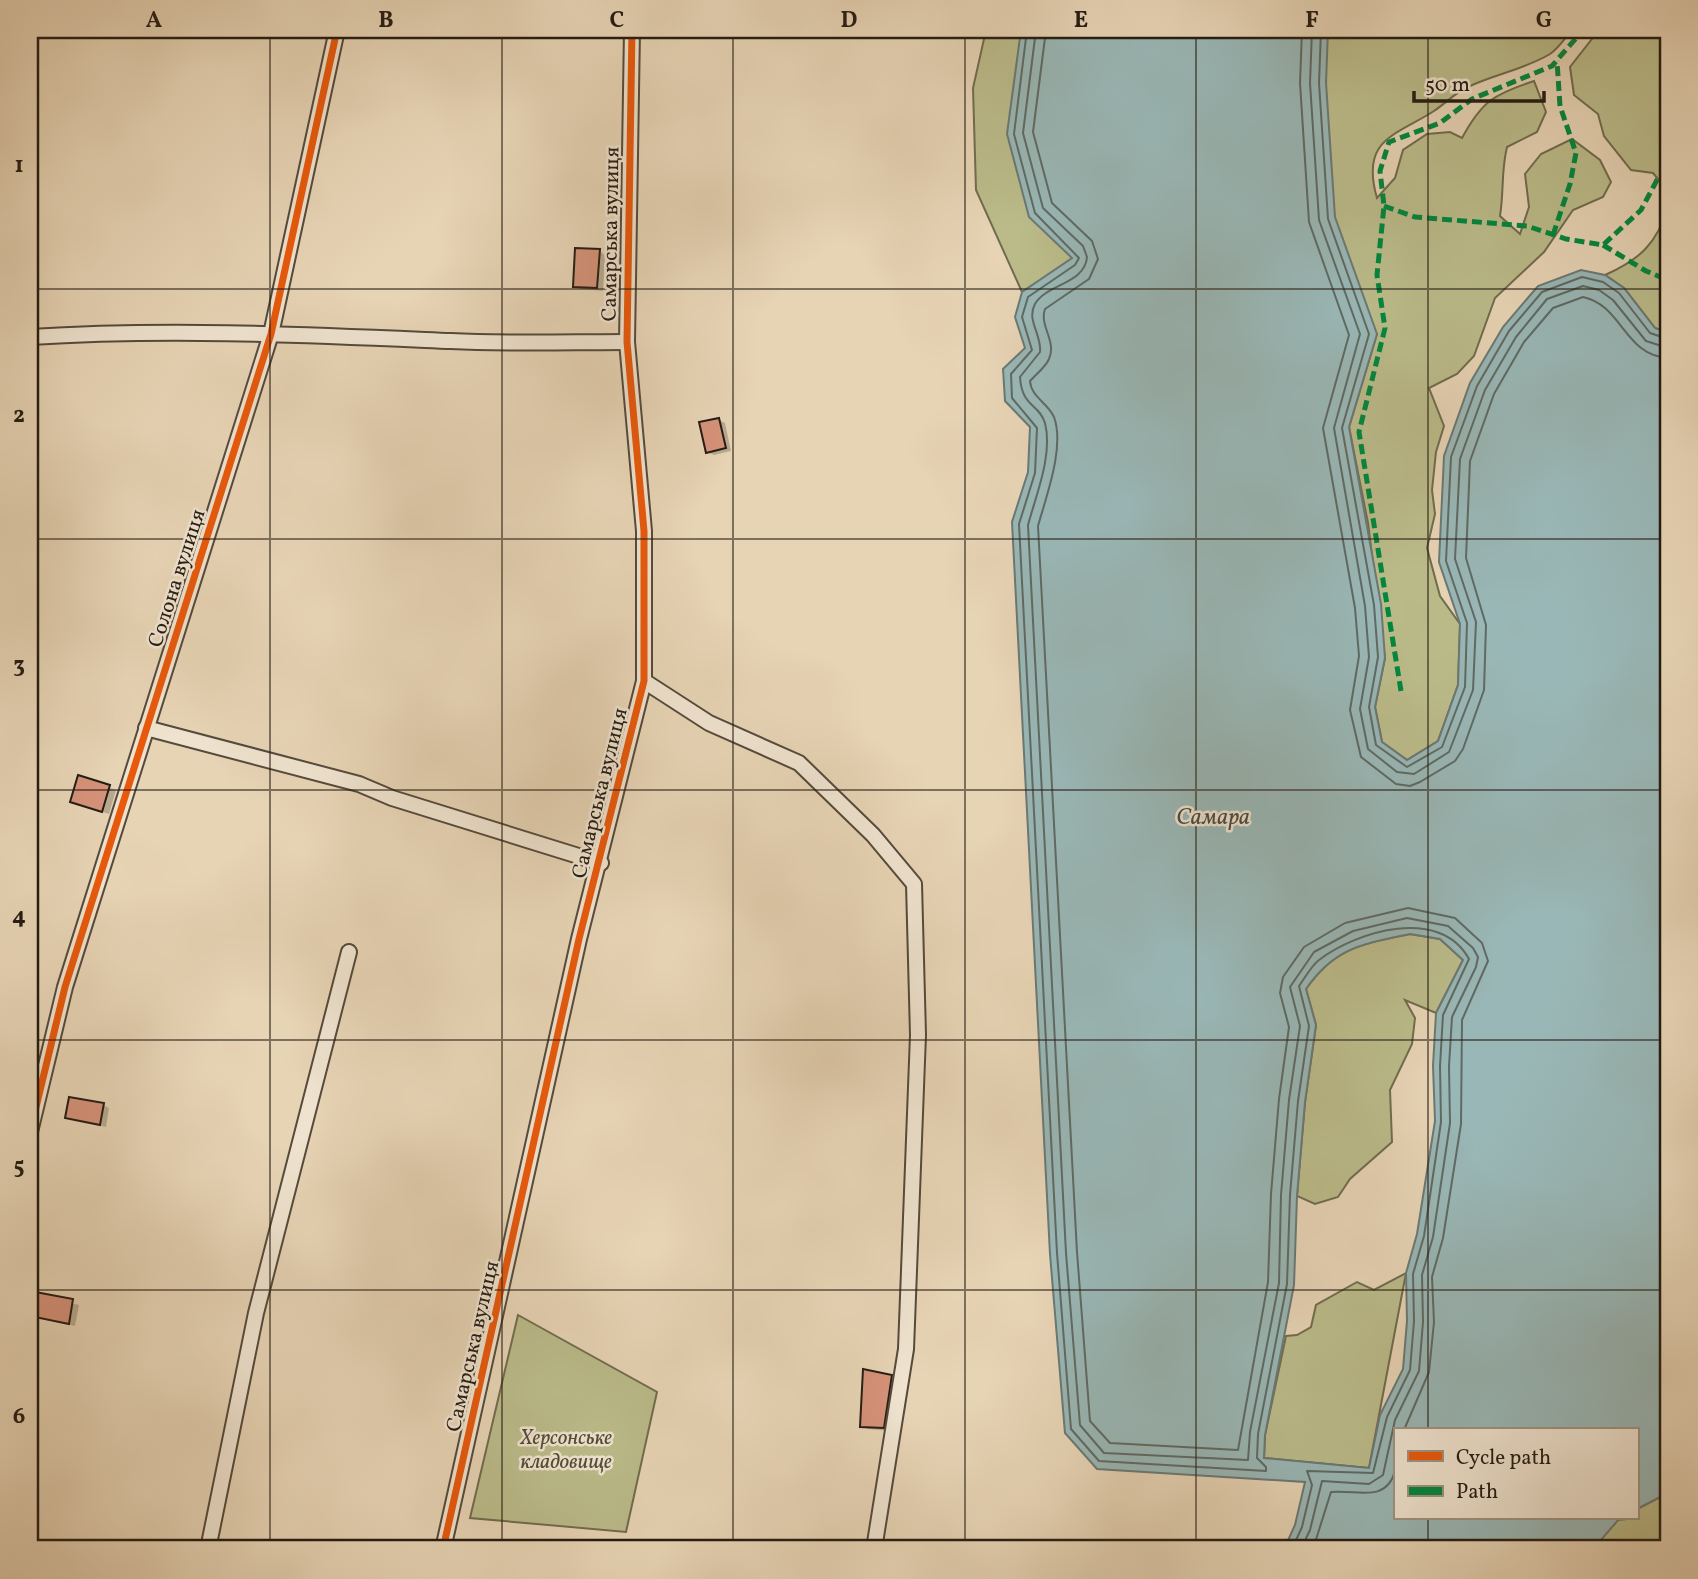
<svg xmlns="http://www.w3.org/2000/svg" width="1698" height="1579" viewBox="0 0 1698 1579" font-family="Vollkorn,serif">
  <rect width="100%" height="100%" fill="#e7d4b5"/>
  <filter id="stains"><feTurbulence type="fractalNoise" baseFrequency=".00286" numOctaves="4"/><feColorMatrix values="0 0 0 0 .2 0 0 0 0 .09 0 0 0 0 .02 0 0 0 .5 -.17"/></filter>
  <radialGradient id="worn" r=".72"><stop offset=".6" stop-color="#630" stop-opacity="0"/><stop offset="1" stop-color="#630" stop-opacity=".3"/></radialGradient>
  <g fill="#bbbb8a" stroke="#706c4e" stroke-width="2">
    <path d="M986,30H1572C1565,38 1559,48 1550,54C1525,69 1496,74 1470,86C1457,91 1446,103 1434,111C1395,136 1360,139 1377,198L1395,178L1403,150L1427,134L1450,132L1462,138C1482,101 1494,94 1534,81L1546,112L1537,132L1507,147C1501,171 1504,192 1500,216L1520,234L1529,207L1525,174L1541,154L1572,139L1600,160L1611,182L1603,197L1573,210L1544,252L1495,298L1474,356L1457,374L1429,388L1444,426L1436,452L1432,490L1435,514L1427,548L1440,596L1460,624L1458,685L1438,741L1407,760L1382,742L1375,707L1385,658L1368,523L1349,427L1377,334L1073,258L1022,292L976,190L973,88Z"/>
    <path d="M1599,30H1668V191L1653,173L1631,170L1604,136L1598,114L1574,95L1570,67Z"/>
    <path d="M1668,207V333L1655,328L1624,288L1605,275C1639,260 1657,244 1668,207Z"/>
    <path d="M1410,934L1440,939L1463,960L1436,1013L1405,1000L1415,1018L1412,1044L1390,1090L1392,1142L1350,1179L1338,1197L1315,1204L1297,1196L1305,1102L1316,1025L1306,989C1335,947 1362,944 1410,934Z"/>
    <path d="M1406,1273L1369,1468L1264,1458L1265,1435L1286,1336L1297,1335L1311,1327L1316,1305L1357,1282L1374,1290Z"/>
    <path d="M518,1315L657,1392L626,1532L470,1518Z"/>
    <path d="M1668,1493V1549H1593L1617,1520L1637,1518V1509Z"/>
  </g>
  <path fill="#99b7b6" stroke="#6a7975" stroke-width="2" fill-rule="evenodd" d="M1021,30H1328L1326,83L1335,217L1377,334L1349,427L1381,604L1385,658L1375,707L1382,742L1407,760L1438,741L1458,685L1460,624L1439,562L1444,456L1470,383L1503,327L1538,286L1581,270L1605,275L1624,288L1655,328L1668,333V1493L1637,1509V1430H1395V1518H1620L1593,1549H1284L1295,1525L1305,1482L1097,1469L1065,1433L1050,1254L1012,522L1028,472L1030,427L1005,401L1003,369L1025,348L1015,317L1022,292L1072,258L1029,217L1007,134ZM1410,934L1440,939L1463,960L1436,1013L1433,1066L1435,1121L1417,1234L1406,1273L1407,1321L1403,1369L1380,1415L1369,1468L1264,1458L1265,1435L1294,1285L1297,1196L1305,1102L1316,1025L1306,989C1335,947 1363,944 1410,934Z"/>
  <g fill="#0003">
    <path d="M599,251L605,255L603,291L581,289L575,286Z"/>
    <path d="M719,420L725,423L731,451L714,455L707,452Z"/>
    <path d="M79,777L116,790L109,814L78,804Z"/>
    <path d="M103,1105L109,1108L106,1127L67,1117Z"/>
    <path d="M31,1293L79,1305L75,1326L30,1316Z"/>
    <path d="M892,1377L898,1380L890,1431L868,1429L861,1426Z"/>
  </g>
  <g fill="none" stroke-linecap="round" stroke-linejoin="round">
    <g stroke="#5e6a64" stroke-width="2">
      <path d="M1027,30L1014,134L1035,213L1079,258L1075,265L1028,297L1022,317L1032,350L1011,374L1012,398L1037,428L1035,473L1019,524L1057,1253L1071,1429L1099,1461L1266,1471V1467L1257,1458L1258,1434L1287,1284L1290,1195L1298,1101L1309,1026L1299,986C1305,978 1311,966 1319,960C1357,931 1440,906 1469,959L1443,1015L1440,1066L1441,1122L1424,1236L1413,1274L1414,1321L1410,1370L1387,1417L1373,1473L1307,1471L1312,1485L1302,1527L1292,1549"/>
      <path d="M1036,30L1023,133L1043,208L1083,246L1087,257C1085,284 1046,284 1035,304C1026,320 1042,335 1040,352L1020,377C1022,408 1039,403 1045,423C1053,455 1036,495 1028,525L1066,1253L1080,1425L1104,1453L1248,1460L1250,1432L1279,1283L1281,1195L1289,1100L1300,1026L1290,987L1314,952L1353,931L1407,918L1448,926L1473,948L1478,957L1476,967L1452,1017L1449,1066L1450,1123L1433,1237L1422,1275L1423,1322L1419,1371L1395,1420L1383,1475L1369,1484L1322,1481L1310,1530L1301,1549"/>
      <path d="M1046,30L1033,132L1052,203L1092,241L1098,259L1089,279L1045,309C1039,326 1057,341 1049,359C1045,368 1036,374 1030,381C1031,397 1048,403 1054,417C1065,447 1046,497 1038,526L1077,1252L1090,1421L1110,1443L1238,1450L1268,1282L1271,1194L1279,1099L1289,1027L1280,993L1283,977L1304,947L1345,923L1408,908L1455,918L1482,943L1488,961L1462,1020L1461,1124L1443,1238L1432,1277L1434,1322L1429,1372L1404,1430"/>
      <path d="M1302,30L1300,83L1309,222L1349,335L1323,428L1355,608L1359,656L1350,710L1361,757L1396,784L1410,786L1420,782L1455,761L1463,749L1484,690L1486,625L1466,558L1470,461L1494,394L1524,342L1553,308L1583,297C1622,305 1625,356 1668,358"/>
      <path d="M1312,30L1310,83L1319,220L1360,334L1334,428L1365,606L1369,657L1360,709L1368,749L1397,772L1414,774L1449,752L1473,690L1476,622L1455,559L1460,459L1485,390L1516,337L1547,299L1583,286L1599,290L1613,300L1646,341L1668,348"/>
      <path d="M1321,30L1319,83L1328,219L1369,334L1342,428L1374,605L1378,657L1369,707L1376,745L1407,767L1442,747L1465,687L1467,623L1446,561L1451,457L1477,386L1509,331L1542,292L1582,277L1603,282L1619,293L1650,333L1668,339"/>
      <path d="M1313,1549L1331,1492C1356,1489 1386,1504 1395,1471"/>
    </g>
  </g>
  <g fill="#d6927a" stroke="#241c13" stroke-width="2">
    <path d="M575,248L600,249L597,288L573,287Z"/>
    <path d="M719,418L726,448L706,453L699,422Z"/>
    <path d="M78,775L110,785L102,812L70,802Z"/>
    <path d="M69,1097L104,1103L100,1125L65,1118Z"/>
    <path d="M30,1291L73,1299L69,1324L30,1316Z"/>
    <path d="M863,1369L892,1375L884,1428L860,1427Z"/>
  </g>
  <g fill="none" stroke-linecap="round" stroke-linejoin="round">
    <defs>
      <g id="street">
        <path d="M30,337C170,328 310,335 451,341C509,344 568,342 627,342"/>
        <path d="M644,681L709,723L799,763L873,835L914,884L918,1035L906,1349L874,1549"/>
        <path d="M146,728L359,784L392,798L601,863"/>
        <path d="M30,1132L65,987L271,334L337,30"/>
        <path d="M208,1549L256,1313L349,952"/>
        <path d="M443,1549L579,939L644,681V531L627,342L632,30"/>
      </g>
    </defs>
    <use href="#street" stroke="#554a3c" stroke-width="18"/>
    <use href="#street" stroke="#efe3cf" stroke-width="14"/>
    <g stroke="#00873e" stroke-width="5" stroke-dasharray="10 5" stroke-linecap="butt">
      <path d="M1384,206L1415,217L1527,226L1566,239L1603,245L1641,210L1657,180L1668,171"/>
      <path d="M1553,235L1570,184L1576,153L1560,106L1557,61"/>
      <path d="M1603,245L1646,271L1668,280"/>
      <path d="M1401,691L1359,432L1385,328L1377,275L1384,206L1380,171L1389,142L1440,123L1472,99L1552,66L1583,30"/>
    </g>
    <defs>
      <g id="cycleway">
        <path d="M30,1132L65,987L271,334L337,30"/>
        <path d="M443,1549L579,939L644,681V531L627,342L632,30"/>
      </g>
    </defs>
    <use href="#cycleway" stroke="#efe3cf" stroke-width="11"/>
    <use href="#cycleway" stroke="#e8590c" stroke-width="7"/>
  </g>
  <path fill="none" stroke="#241c13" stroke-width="2" stroke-opacity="0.55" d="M270,30V1549M502,30V1549M733,30V1549M965,30V1549M1196,30V1549M1428,30V1430M30,289H1668M30,539H1668M30,790H1668M30,1040H1668M30,1290H1668M1428,1518V1549"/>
  <g text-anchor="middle" stroke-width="5" stroke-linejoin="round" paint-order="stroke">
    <g font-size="21" fill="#241c13" stroke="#efe3cf">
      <text transform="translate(610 234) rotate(-89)" y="7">Самарська вулиця</text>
      <text transform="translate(176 578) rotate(-72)" y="7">Солона вулиця</text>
      <text transform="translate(599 793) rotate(-76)" y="7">Самарська вулиця</text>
      <text transform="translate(472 1346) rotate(-77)" y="7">Самарська вулиця</text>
    </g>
    <g font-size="21" font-style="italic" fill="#514c37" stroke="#efe3cf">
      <text x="566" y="1444">Херсонське<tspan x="566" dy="24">кладовище</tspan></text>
    </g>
    <g font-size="23" font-style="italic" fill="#474a44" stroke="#efe3cf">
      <text x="1213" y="824">Самара</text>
    </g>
  </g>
  <rect width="1698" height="1579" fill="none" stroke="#e7d4b5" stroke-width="77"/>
  <rect x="1394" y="1428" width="245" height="91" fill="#efe3cf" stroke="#9e9384" stroke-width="2"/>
  <rect x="1408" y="1451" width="35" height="10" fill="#e8590c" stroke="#9e9384" stroke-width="2"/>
  <text x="1456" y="1464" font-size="21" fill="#241c13">Cycle path</text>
  <rect x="1408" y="1486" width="35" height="10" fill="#00873e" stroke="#9e9384" stroke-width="2"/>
  <text x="1456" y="1498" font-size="21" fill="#241c13">Path</text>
  <path d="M1414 91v10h130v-10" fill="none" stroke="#241c13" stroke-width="3.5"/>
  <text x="1425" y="91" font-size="21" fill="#241c13" stroke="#efe3cf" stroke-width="5" paint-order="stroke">50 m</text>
  <rect x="38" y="38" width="1622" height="1502" fill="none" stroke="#241c13" stroke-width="2.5"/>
  <g font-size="23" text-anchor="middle" font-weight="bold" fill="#241c13">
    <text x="154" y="27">A</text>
    <text x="386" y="27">B</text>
    <text x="617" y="27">C</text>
    <text x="849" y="27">D</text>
    <text x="1081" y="27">E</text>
    <text x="1312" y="27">F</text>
    <text x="1544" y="27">G</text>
    <text x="19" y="172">1</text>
    <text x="19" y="422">2</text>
    <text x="19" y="672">3</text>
    <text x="19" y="923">4</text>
    <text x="19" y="1173">5</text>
    <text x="19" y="1423">6</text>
  </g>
  <rect width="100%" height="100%" filter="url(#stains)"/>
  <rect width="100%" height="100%" fill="url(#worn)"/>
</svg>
